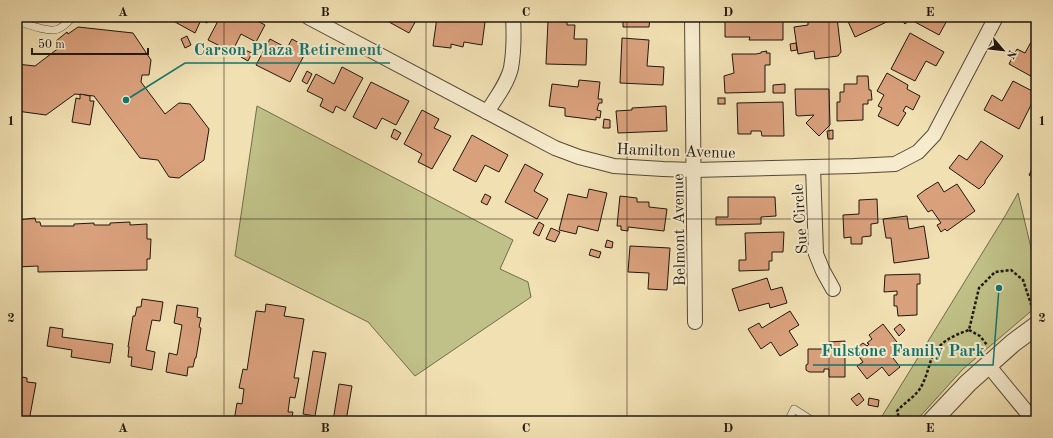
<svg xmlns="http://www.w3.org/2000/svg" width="1053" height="438" viewBox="0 0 1053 438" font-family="'Old Standard TT',serif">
  <rect width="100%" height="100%" fill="#f1e0b2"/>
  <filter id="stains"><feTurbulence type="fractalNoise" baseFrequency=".005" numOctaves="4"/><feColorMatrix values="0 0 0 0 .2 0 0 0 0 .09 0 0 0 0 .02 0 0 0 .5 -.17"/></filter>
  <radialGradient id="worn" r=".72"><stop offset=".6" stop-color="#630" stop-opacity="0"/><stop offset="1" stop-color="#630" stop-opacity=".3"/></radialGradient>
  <g fill="#c0c188" stroke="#706c4c">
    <path d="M257,106L513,240L500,269L528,282L531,297L415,376L368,322L235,256Z"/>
    <path d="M1018,193L1036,269V307L963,369L916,421H879L1005,216Z"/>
  </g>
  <g fill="#d9a07c" stroke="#21170f">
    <path d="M166,17H211L207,23L201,20L195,33Z"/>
    <path d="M220,17H250L265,25L256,42L241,34L232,52L208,40Z"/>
    <path d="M380,17H418L409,33Z"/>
    <path d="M437,17H449L485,22L482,45L464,42L463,47L451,44V48L433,46Z"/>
    <path d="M623,17H650L649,27H623Z"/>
    <path d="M725,17H783V40H749L750,37H725Z"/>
    <path d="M826,17H837L841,52L838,56L815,59L814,51L798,54L794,27L808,25V22L820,20V18Z"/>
    <path d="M851,17H895V18L855,37L847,19Z"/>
    <path d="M899,17H909L911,19L905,24Z"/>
    <path d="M918,17H949L939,35L915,22Z"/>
    <path d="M548,21L567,22V25H575L574,39H587L586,65L546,64Z"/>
    <path d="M78,27L133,33L151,60L149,75H142L141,82L165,114L179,103L190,104L209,129L204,160L179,178L169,177L158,160L140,158L94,96L75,94L46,115L17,111V64L35,66L60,47L56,41L67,32L68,34Z"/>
    <path d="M910,33L944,52L936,66L926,61L915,81L891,69Z"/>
    <path d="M1036,33V79L1009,64L1017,49L1025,53Z"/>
    <path d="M187,36L191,45L185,48L181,39Z"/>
    <path d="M622,38L649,40L647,66L664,67L663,85L620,83Z"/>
    <path d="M270,39L287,48L292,39L308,48L290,82L256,65Z"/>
    <path d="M796,43L797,50L791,51L790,44Z"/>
    <path d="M245,50L252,53L248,61L241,57Z"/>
    <path d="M767,51L766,53H770V65H765V92L725,93L724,76L734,73L732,54H756L761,53V52Z"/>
    <path d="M342,67L363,78L345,111L336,106L333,113L320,106L323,99L307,91L316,74L334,84Z"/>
    <path d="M307,71L312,74L307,84L302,81Z"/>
    <path d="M887,73L908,85L907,89L920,96L913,110L906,106L903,111L906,113L898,126L878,116L882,108L878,106L884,95L877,91Z"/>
    <path d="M857,76H868L869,90H871L872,100H868V104H863V120L837,121V102H840V92H844V84H857Z"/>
    <path d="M579,80L600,82L598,99H602V103H599L597,110L601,111L600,118L596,117V120L565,116V108L549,106L552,84L578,87Z"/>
    <path d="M1013,81L1036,93L1033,98L1034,99L1019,129L984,110L992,95L1002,101Z"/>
    <path d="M371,82L409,101L396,125L382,118L376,129L353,117Z"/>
    <path d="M785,84V93H773V85Z"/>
    <path d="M795,89H829L830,125L819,136L806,123L814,115L798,116L796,115Z"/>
    <path d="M80,94L90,96V101H94L90,125L72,122L76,98L80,99Z"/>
    <rect x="718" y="98" width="7" height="6"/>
    <path d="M783,102L784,136H762L761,131H751V134H738L737,103Z"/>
    <path d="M666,106L667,131L618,133L616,111L632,110V108Z"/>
    <path d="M422,110L439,119L434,128L451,136L432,169L418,162L422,154L404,144Z"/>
    <path d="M604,119L610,120V128H603Z"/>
    <path d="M394,129L401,133L397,140L391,137Z"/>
    <path d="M833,130V139H828L827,131Z"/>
    <path d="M472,135L508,155L499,172L485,165L476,182L453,170Z"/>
    <path d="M981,141L1003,156L985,181V183L979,189L949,168L959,155L967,160Z"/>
    <path d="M525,164L543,174L534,191L548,199L537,219L505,202Z"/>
    <path d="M1032,169L1036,171V179L1029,175Z"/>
    <path d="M938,182L944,192L957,184L975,211L947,231L945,229L941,232L937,225L941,223L932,210L928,212L917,196L925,190Z"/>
    <path d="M589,189L607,193L598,231L578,226L576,234L559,230L568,194L587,198Z"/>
    <path d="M485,194L491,197L487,205L481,202Z"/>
    <path d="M620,196L637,198V202H649V207L667,209L664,231L628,227V231L621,230V226H617Z"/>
    <path d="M728,197H775L776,216L761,217V224L716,225V217H728Z"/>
    <path d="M877,199L878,223L871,224V236L862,237V244H851V237L844,238L843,215L859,214V200Z"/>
    <path d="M907,216L909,229L924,226L929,258L894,263L891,238H886L883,219Z"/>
    <path d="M35,218L36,222H40L41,226H74V224L94,223V225H110V223L130,222V225L147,224V239H151L150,259H147V270L38,272V266L17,267V220Z"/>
    <path d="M539,222L544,225L539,236L533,233Z"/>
    <path d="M551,228L560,232L555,242L546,239Z"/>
    <path d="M784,232L783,252H772V261H769V270L739,271V260H746L745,233Z"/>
    <path d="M607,240L613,242L612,248L605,247Z"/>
    <path d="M630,246L670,248L667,290L648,289L649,273L628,272Z"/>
    <path d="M591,249L601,252L599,258L589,255Z"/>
    <path d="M920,274V284H917V315L898,316L897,306H894V295H897V291L884,292L885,275Z"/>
    <path d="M767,278L771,290L782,287L787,303L770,308L769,303L739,311L732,289Z"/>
    <path d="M142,299L163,302L160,321L152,320L146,350L155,352L152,370L131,366L132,357H128L129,347H128L133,316H135L137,307H141Z"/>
    <path d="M266,304L286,307L284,316L304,319L294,378H299L295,398L290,397L288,412H293L291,421H234L237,403L242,404L244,389L239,388L243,369L247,370L256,311L265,312Z"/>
    <path d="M177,305L198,308L197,317L201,318L199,327L201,328L196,358H195L193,367H188L187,376L166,372L169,353L177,355L182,325L174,323Z"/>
    <path d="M790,311L799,325L789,331L798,345L780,356L771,342L761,349L748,329L759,323L762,328Z"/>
    <path d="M883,324L903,350L893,358L900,367L889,376L882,367L867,379L857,366L863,362L854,350L863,343L867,346L869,344L867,343L872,339L869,335Z"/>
    <path d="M900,324L905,330L899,336L894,329Z"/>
    <path d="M50,327L63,329L62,337L113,344L110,363L71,357L72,350L47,346Z"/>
    <path d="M845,341V377H829V369H824V372H809L806,370V365L808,364V349H823V352H829V342Z"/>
    <path d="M313,351L326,353L315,416L303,414Z"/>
    <path d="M17,376L27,378V382L36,383L29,421H17Z"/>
    <path d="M339,384L352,386L346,421H333Z"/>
    <path d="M859,393L864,400L857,406L851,399Z"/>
    <path d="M869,398L879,400L878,407L868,405Z"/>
  </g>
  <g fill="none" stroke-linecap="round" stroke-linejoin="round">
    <defs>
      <g id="service">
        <path d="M17,21C26,24 50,33 58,29C64,27 69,21 73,17"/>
        <path d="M788,421L794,409L813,421"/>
      </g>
      <g id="minor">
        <path d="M308,17L555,148L579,157L614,166L663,169L694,170L854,166L895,164L918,152L934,135L996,17"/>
        <path d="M692,17L695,322"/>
        <path d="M487,112C496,98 507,84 511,68C514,51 514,34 513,17"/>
        <path d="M813,167L816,254L823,271L833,289"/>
        <path d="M988,365L1034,421"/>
      </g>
      <path id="tertiary" d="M932,421L968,383L1013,343L1036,326"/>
    </defs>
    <use href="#service" stroke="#554938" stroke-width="8"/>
    <use href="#minor" stroke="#554938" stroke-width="16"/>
    <use href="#tertiary" stroke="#554938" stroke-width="20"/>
    <g stroke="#21170f" stroke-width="2.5" stroke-dasharray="3 2" stroke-linecap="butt">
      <path d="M969,330L980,336L987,345"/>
      <path d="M900,421L897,411C904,403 916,396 921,387C926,378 928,369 931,360C938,342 952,336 969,330L979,288L995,272L1011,270L1023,280L1033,310"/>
    </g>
    <use href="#service" stroke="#f6ebcd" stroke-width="7"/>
    <use href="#minor" stroke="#f6ebcd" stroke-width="14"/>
    <use href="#tertiary" stroke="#f6ebcd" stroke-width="18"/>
  </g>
  <path fill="none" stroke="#21170f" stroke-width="1" stroke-opacity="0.55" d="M224,17V421M426,17V421M627,17V421M829,17V421M17,219H1036"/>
  <g text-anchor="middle" stroke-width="4" stroke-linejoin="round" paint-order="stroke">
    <g font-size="16" fill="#21170f" stroke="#f6ebcd">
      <text transform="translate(676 150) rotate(2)" y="6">Hamilton Avenue</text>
      <text transform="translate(799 219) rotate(-94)" y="6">Sue Circle</text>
      <text transform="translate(678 230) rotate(-91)" y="6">Belmont Avenue</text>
    </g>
  </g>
  <path fill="none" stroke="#0f766e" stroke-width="1.5" d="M126 100L185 63H390M999 288L993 365H813"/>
  <g fill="#0f766e" stroke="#f6ebcd" stroke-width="1.5">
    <circle cx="126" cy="100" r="4"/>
    <circle cx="999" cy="288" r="4"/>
  </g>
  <g font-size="17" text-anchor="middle" font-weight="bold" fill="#0f766e" stroke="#f6ebcd" stroke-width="4" stroke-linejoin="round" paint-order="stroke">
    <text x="288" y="55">Carson Plaza Retirement</text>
    <text x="903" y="356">Fulstone Family Park</text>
  </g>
  <rect width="1053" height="438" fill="none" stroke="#f1e0b2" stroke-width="44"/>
  <g transform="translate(1003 50) rotate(118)" stroke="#f6ebcd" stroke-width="3" paint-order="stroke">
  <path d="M0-3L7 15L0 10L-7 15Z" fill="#21170f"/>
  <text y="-6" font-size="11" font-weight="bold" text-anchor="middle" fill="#21170f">N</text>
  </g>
  <path d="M32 48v6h116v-6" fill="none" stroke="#21170f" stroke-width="2"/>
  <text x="38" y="48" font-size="12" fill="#21170f" stroke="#f6ebcd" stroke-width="3" paint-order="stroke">50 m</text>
  <rect x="22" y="22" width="1009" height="394" fill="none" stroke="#21170f" stroke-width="1.5"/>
  <g font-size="13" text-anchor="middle" font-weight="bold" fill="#21170f">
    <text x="123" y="16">A</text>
    <text x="325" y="16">B</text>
    <text x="526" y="16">C</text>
    <text x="728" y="16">D</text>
    <text x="930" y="16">E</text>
    <text x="11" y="125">1</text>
    <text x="1042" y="125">1</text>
    <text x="11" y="322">2</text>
    <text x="1042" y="322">2</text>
    <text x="123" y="432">A</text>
    <text x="325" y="432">B</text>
    <text x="526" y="432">C</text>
    <text x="728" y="432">D</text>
    <text x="930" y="432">E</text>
  </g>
  <rect width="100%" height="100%" filter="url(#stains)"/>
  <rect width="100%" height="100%" fill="url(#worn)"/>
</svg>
